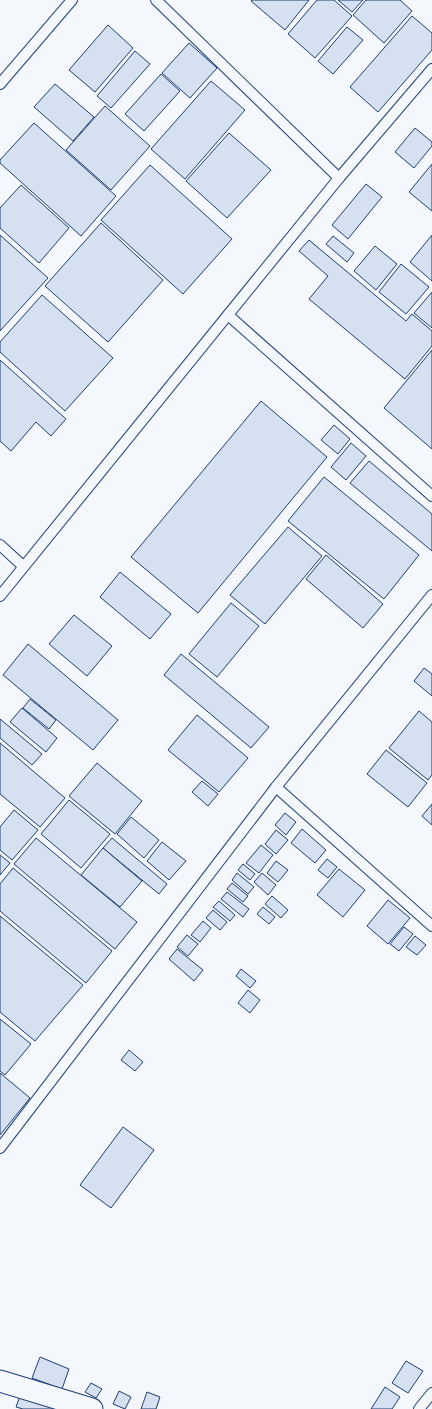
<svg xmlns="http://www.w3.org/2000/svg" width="432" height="1409" viewBox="0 0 432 1409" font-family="Rubik,sans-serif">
  <rect width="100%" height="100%" fill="#f4f7fb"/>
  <g fill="#d5e0f0" stroke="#1d3f73">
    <path d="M252,0H309L285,30L251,1Z"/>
    <path d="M317,0H334L352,16L315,58L288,34Z"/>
    <path d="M338,0H363L352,12Z"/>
    <path d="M366,0H400L412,11L384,43L353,15Z"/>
    <path d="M412,16L432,33V50L378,112L350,87Z"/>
    <path d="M108,25L133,48L95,92L69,70Z"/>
    <path d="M347,27L363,40L333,74L318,61Z"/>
    <path d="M189,43L217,68L190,98L162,73Z"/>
    <path d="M135,51L150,64L111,108L97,96Z"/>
    <path d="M161,74L180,91L144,131L125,114Z"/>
    <path d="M211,81L245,110L185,179L151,149Z"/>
    <path d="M55,84L94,117L73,141L34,107Z"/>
    <path d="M105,106L150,146L111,190L66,150Z"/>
    <path d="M34,123L116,196L81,236L0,163V160Z"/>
    <path d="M415,128L432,142V146L414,168L395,152Z"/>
    <path d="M229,133L271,170L227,218L186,181Z"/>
    <path d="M432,164V211L409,192Z"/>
    <path d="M150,165L232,239L183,294L101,220Z"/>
    <path d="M366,184L382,197L348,239L332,225Z"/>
    <path d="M21,185L69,228L39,263L0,228V208Z"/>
    <path d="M101,223L163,280L108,342L45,286Z"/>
    <path d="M0,235L48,278L0,331Z"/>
    <path d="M432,235V281L410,262Z"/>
    <path d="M333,236L354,253L347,262L326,244Z"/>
    <path d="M309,240L406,321L412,314L432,331V346L405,379L309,299L328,276L299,251Z"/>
    <path d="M375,246L397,264L376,290L354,271Z"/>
    <path d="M401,264L429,287L406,314L379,292Z"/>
    <path d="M432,292V328L414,313Z"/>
    <path d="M42,295L113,358L65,411L0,352V342Z"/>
    <path d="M432,350V449L384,408Z"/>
    <path d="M0,360L66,419L51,436L36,422L11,451L0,441Z"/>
    <path d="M261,401L327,457L198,613L131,557Z"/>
    <path d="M334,425L350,439L338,454L321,440Z"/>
    <path d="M351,443L366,456L346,480L331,467Z"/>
    <path d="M369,461L432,514V551L350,483Z"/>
    <path d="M324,477L419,555L384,599L288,521Z"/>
    <path d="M288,527L322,556L265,624L230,595Z"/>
    <path d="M326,555L383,604L363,628L306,579Z"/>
    <path d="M120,572L171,614L150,639L100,597Z"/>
    <path d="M231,603L259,626L217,677L189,654Z"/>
    <path d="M74,615L112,646L87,676L49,644Z"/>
    <path d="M28,644L118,720L93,750L3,675Z"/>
    <path d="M181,654L269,727L251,748L164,675Z"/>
    <path d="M424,668L432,674V696L414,681Z"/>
    <path d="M30,699L56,720L49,729L23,708Z"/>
    <path d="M22,708L57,738L46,752L10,722Z"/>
    <path d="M419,711L432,722V775L428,780L389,748Z"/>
    <path d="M197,715L248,758L219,792L168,750Z"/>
    <path d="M0,719L42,754L32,765L0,738Z"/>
    <path d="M0,743L65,798L40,827L0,794Z"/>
    <path d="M386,750L427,783L408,807L367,774Z"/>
    <path d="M97,763L142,801L115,834L69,796Z"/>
    <path d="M202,781L218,794L208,806L192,792Z"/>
    <path d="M69,800L110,834L81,868L41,834Z"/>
    <path d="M432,804V825L422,816Z"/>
    <path d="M14,810L38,830L12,860L0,850V827Z"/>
    <path d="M285,813L296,822L286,835L275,825Z"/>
    <path d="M131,817L159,840L144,858L117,834Z"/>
    <path d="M302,829L326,850L315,863L291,843Z"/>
    <path d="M276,830L288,840L276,854L265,844Z"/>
    <path d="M36,838L137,922L115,949L14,864Z"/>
    <path d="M112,838L167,884L159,894L103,848Z"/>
    <path d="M162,842L186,861L169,880L147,861Z"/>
    <path d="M261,845L273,855L259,873L246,863Z"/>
    <path d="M103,848L142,881L120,907L81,875Z"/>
    <path d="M0,855L10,863L0,875Z"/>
    <path d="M327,859L337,867L328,878L318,870Z"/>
    <path d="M276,861L288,870L278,882L267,873Z"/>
    <path d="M243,864L255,874L250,880L238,870Z"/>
    <path d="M13,868L112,951L86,983L0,911V884Z"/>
    <path d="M339,869L365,890L343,917L317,895Z"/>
    <path d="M237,873L254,887L248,894L232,880Z"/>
    <path d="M262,873L276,885L268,895L254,882Z"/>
    <path d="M232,883L248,896L243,902L227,889Z"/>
    <path d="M227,892L249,909L243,917L221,899Z"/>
    <path d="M272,896L288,910L281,918L265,904Z"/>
    <path d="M388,900L410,918L388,944L367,926Z"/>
    <path d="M219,901L235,915L230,921L213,907Z"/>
    <path d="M263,907L275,917L269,924L257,914Z"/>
    <path d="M213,910L227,922L220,930L206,918Z"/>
    <path d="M0,916L83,985L35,1041L0,1012Z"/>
    <path d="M203,921L211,928L200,942L191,935Z"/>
    <path d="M404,927L413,934L399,951L390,944Z"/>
    <path d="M187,935L198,944L188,956L177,947Z"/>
    <path d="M415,936L426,945L417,955L406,947Z"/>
    <path d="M177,949L203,970L194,981L169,959Z"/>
    <path d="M241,969L256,981L250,988L236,976Z"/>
    <path d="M248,990L260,1000L250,1013L238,1003Z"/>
    <path d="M0,1019L31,1044L5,1075L0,1071Z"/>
    <path d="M129,1050L143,1062L135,1071L121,1060Z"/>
    <path d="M0,1073L30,1098L0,1135Z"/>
    <path d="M123,1127L154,1150L111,1208L80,1185Z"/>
    <path d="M40,1357L69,1369L62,1389L32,1378Z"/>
    <path d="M406,1361L423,1371L408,1393L392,1383Z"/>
    <path d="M91,1383L102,1389L96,1398L85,1392Z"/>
    <path d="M385,1387L400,1397L392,1409H371Z"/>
    <path d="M119,1391L131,1397L125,1409L113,1404Z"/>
    <path d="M147,1392L160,1397L156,1409H141Z"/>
    <path d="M20,1396L59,1409H23L16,1407Z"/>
  </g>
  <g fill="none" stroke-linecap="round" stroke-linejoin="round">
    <defs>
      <g id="service">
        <path d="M156,0L339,178"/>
        <path d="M0,84L72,0"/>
        <path d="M228,315L432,496"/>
        <path d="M0,545L23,566"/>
        <path d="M0,596L339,178L432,69"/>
        <path d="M276,787L432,926"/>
        <path d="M0,1148L276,787L432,595"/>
        <path d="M419,1409L432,1393"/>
      </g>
      <path id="minor" d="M0,1381L92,1409"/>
    </defs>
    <use href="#service" stroke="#1d3f73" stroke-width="12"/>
    <use href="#minor" stroke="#1d3f73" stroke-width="23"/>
    <use href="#service" stroke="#f4f7fb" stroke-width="10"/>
    <use href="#minor" stroke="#f4f7fb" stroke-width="21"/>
  </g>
</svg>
